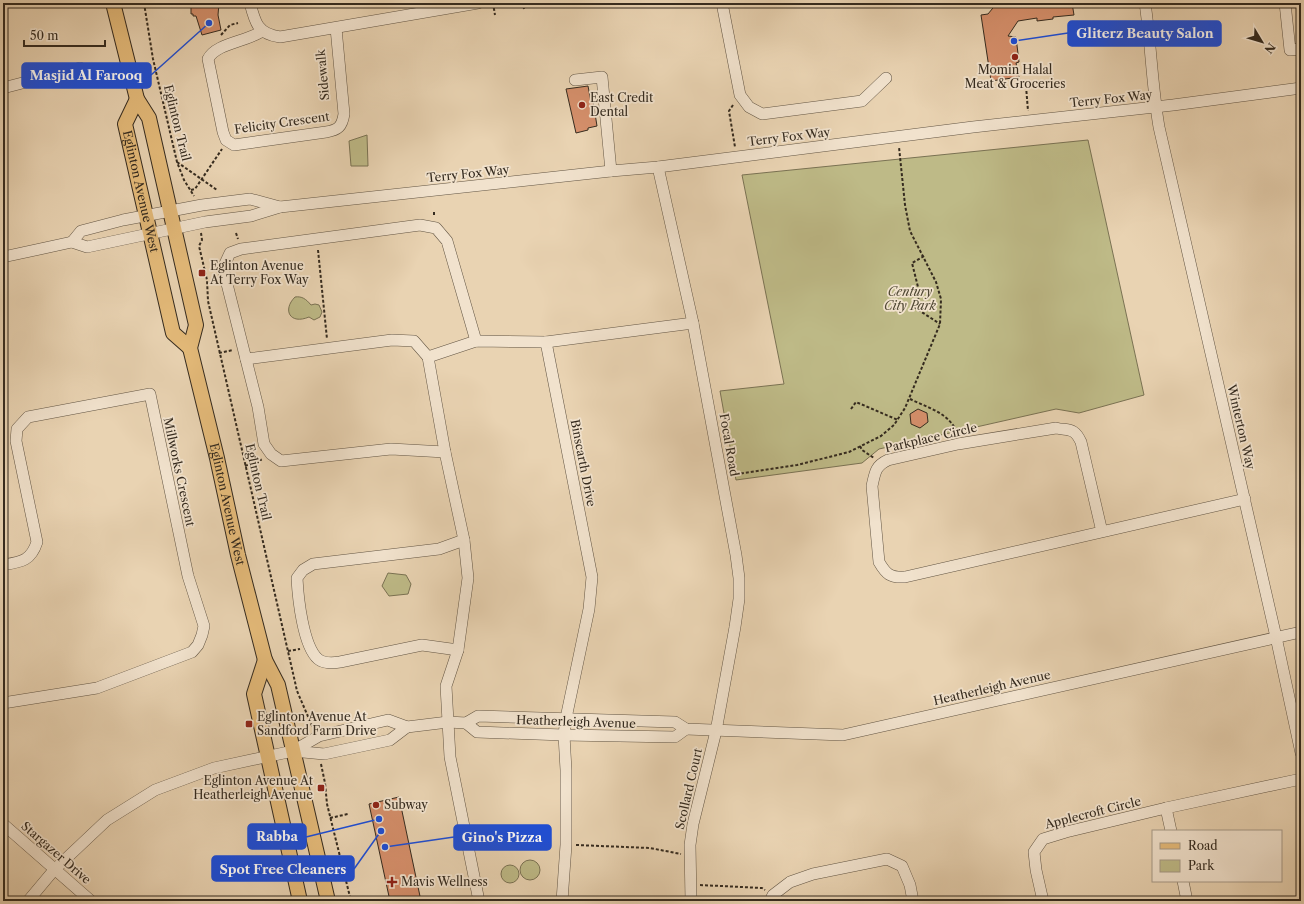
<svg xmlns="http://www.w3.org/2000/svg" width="1304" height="904" viewBox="0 0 1304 904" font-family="'Libre Caslon Text',serif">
  <rect width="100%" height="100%" fill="#e9d3b2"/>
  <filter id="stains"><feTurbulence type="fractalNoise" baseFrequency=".005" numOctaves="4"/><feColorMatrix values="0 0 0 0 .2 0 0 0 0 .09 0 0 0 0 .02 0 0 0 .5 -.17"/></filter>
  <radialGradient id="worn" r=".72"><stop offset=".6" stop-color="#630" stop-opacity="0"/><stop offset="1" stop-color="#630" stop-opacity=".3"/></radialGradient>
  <g fill="#beba87" stroke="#7a7253">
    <path d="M367,135L368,166H351L349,141Z"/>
    <path d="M1088,140L1144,395L1079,413L1056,409L879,449L862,463L736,480L720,391L784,384L742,175Z"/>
    <path d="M295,297C302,296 306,299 311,305L315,304L319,305L322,312L320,317L314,320L309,317C290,325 282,310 295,297Z"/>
    <path d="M388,573L406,575L411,584L408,594L389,596L382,586Z"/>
    <circle cx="530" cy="870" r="10"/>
    <circle cx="510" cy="874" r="9"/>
  </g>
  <g fill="#d58f6b" stroke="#352b1f">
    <path d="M191,3H219L218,15L221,30L202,35L196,16H193V14H191Z"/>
    <path d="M997,3H1072L1074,15L1053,17V19L1037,21V18L1018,21L1008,36L1016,37L1019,62L1016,63L1019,77L991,81L981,15L988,14Z"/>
    <path d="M588,86L591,102L593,101L597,126L588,128V130L576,133L566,89Z"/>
    <path d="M918,409L927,413L928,422L920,428L911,424L910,414Z"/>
    <path d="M399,797L421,901H390L369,804Z"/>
  </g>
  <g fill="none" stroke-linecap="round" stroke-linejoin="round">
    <defs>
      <g id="minor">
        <path d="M250,3C255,23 258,34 280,37L478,3"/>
        <path d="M722,3L740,95L749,107L762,114L862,101L886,78"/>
        <path d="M1145,3C1151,44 1152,86 1159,127L1276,637L1301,753"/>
        <path d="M1285,3L1290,50L1301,49"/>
        <path d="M262,31C247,42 216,43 208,59L223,132L226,140L234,145L326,132C338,130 342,127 344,114L336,28"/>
        <path d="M575,80L602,77L611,171"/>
        <path d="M3,88L80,68"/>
        <path d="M658,167L693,323L736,555L739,578V599L735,627L716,731L693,824L690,845L691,901"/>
        <path d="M72,242L81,231L123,220L202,205L250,199L280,207"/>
        <path d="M3,257L72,242L87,247L205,222L251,216L280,207L611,171L658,167L973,127L1173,105L1301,88"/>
        <path d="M546,342L592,577L589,609L566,718L564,735L566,770V845L562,901"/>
        <path d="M428,357L476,341L546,342L693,323"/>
        <path d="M246,359L392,340L414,341L428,357L445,452L464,540L468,578L458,650L446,686L450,757L479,901"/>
        <path d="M445,452L391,449L281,461L271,454L264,444L258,407L223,268L230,253L241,249L420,225L436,228L447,241L476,341"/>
        <path d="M1102,532L1081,442C1074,427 1069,431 1056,428L958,444L888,460C875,466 875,473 872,486L879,562C886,574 890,578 905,577L1245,499"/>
        <path d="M3,565C21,562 31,561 37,542L16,441L17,429L28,417L150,394L188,576L204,626L202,635L198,645L192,652L97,688L3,703"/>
        <path d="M458,650L422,645L340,662C333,663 324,664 318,659C303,646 298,598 297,578L303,570L313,564L439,549L464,540"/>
        <path d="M466,723L477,732L564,735L675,737L686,729"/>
        <path d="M293,751L324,754L390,740L407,727"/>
        <path d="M1166,808L1171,831"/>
        <path d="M3,824L91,901"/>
        <path d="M1183,881L1187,901"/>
        <path d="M28,901L54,870L107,820L155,790L214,768L293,751L319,736L388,720L407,727L448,722L466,723L478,716L675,722L686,729L843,735L1301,632"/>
        <path d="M770,901L773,895L790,882L813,874L887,859L902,866L910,885L913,901"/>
        <path d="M1043,901L1036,870L1034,852L1043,839L1066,832L1166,808L1301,779"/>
      </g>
      <g id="major">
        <path id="s1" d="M113,3L137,99L149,118L196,325L190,348L217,458L238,555L265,660L278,685L328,901"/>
        <path id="s2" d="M137,99L125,124L173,333L190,348"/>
        <path d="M265,660L254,694L300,901"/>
      </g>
    </defs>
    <use href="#minor" stroke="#625544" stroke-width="12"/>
    <use href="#major" stroke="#352b1f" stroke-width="16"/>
    <g stroke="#352b1f" stroke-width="2" stroke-dasharray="3 2" stroke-linecap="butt">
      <path d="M144,3L153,59L177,162L184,180L194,196"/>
      <path d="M493,3L495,15"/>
      <path d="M523,3L524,9"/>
      <path d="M221,35L230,25L238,23"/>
      <path d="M1026,86L1028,111"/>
      <path d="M733,105L729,111L735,147"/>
      <path d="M177,162L217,190"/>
      <path d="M191,190L195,189L222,149"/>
      <path d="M434,212V217"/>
      <path d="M201,233L202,240L199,246L207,280L208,301L295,682L297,691L313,728"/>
      <path d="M236,233L238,239"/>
      <path d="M318,250L327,339"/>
      <path d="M924,256L912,263L920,295L914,307L940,324"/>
      <path d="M219,353L233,350"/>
      <path d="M910,399C926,407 953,414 957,435"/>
      <path d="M851,409L856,402L898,420"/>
      <path d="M860,446L862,450L874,458"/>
      <path d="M245,466L263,459"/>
      <path d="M731,475L797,465L849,452L881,436L894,425L905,408L940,324L941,299L936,282L910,231L905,205L899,147"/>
      <path d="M288,651L300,649"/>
      <path d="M321,764L325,783L327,804L351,901"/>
      <path d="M330,818L348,814"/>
      <path d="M576,845L650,848L681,854"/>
      <path d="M700,885L762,888L765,890"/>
    </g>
    <use href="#minor" stroke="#f1e2cd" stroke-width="11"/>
    <use href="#major" stroke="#e4ba79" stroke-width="14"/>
  </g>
  <g fill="#8f2418" stroke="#f1e2cd" stroke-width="1.5">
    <circle cx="1015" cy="57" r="4"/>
    <circle cx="582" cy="105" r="4"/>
    <rect x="198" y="269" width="8" height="8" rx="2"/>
    <rect x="245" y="720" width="8" height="8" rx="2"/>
    <rect x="317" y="784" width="8" height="8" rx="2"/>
    <circle cx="376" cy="805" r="4"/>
    <path d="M390 876h4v4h4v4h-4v4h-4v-4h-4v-4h4z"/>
  </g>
  <g text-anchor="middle" stroke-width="3.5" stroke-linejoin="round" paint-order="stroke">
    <g font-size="12" fill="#352b1f" stroke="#f1e2cd" text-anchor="start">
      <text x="1015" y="74" text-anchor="middle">Momin Halal<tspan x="1015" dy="14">Meat &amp; Groceries</tspan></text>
      <text x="590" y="102">East Credit<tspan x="590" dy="14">Dental</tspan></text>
      <text x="210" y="270">Eglinton Avenue<tspan x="210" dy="14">At Terry Fox Way</tspan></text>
      <text x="257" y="721">Eglinton Avenue At<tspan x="257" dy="14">Sandford Farm Drive</tspan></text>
      <text x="313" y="785" text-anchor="end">Eglinton Avenue At<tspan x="313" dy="14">Heatherleigh Avenue</tspan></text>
      <text x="384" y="809">Subway</text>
      <text x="401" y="886">Mavis Wellness</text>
    </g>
    <g font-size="12" fill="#352b1f" stroke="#f1e2cd">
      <text transform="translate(323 75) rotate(-95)" y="4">Sidewalk</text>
      <text transform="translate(1111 99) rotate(-6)" y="4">Terry Fox Way</text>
      <text transform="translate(177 123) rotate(76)" y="4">Eglinton Trail</text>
      <text transform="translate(282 123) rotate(-8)" y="4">Felicity Crescent</text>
      <text transform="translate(789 137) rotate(-7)" y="4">Terry Fox Way</text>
      <text transform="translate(468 174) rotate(-6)" y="4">Terry Fox Way</text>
      <text dy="4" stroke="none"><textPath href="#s2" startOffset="97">Eglinton Avenue West</textPath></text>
      <text transform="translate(1241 427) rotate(77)" y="4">Winterton Way</text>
      <text transform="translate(931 438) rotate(-13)" y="4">Parkplace Circle</text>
      <text transform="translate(729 445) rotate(80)" y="4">Focal Road</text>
      <text transform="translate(583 463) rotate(79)" y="4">Binscarth Drive</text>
      <text transform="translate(179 472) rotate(78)" y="4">Millworks Crescent</text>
      <text transform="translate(258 482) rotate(77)" y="4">Eglinton Trail</text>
      <text dy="4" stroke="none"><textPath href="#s1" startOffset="518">Eglinton Avenue West</textPath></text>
      <text transform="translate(992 688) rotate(-13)" y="4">Heatherleigh Avenue</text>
      <text transform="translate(576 722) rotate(2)" y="4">Heatherleigh Avenue</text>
      <text transform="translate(689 789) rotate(-77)" y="4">Scollard Court</text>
      <text transform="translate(1093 813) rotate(-14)" y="4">Applecroft Circle</text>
      <text transform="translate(56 853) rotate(41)" y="4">Stargazer Drive</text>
    </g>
    <g font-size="12" font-style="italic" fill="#504834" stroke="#f1e2cd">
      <text x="910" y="296">Century<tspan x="910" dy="14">City Park</tspan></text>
    </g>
  </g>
  <path fill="none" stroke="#1d4ed8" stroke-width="1.5" d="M1014 41L1068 33M209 23L151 75M379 819L306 837M385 847L454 837M381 831L354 869"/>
  <g fill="#1d4ed8" stroke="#f1e2cd" stroke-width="1.5">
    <circle cx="1014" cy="41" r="4"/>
    <circle cx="209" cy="23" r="4"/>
    <circle cx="379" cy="819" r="4"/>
    <circle cx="385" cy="847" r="4"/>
    <circle cx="381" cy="831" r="4"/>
  </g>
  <g fill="#1d4ed8" stroke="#1d4ed8" stroke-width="1.5">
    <rect x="1068" y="21" width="153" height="25" rx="4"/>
    <rect x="22" y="63" width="129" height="25" rx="4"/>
    <rect x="248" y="824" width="58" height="25" rx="4"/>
    <rect x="454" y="825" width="97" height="25" rx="4"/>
    <rect x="212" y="856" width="142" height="25" rx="4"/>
  </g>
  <g font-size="13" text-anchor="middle" font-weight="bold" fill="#fff">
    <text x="1145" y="38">Gliterz Beauty Salon</text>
    <text x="86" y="80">Masjid Al Farooq</text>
    <text x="277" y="841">Rabba</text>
    <text x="502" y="842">Gino's Pizza</text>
    <text x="283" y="874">Spot Free Cleaners</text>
  </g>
  <rect width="1304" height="904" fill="none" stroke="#e9d3b2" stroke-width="16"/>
  <rect x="4" y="4" width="1296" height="896" fill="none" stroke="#352b1f" stroke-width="2"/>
  <rect x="8" y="8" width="1288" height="888" fill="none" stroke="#352b1f"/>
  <rect x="1152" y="830" width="130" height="52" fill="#f1e2cd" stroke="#a69987"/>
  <rect x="1160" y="843" width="20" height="6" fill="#e4ba79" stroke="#a69987"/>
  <text x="1188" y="850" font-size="12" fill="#352b1f">Road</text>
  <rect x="1160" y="860" width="20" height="12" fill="#beba87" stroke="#a69987"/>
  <text x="1188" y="870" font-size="12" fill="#352b1f">Park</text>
  <g transform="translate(1262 42) rotate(128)" stroke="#f1e2cd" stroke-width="3" paint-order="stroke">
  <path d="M0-3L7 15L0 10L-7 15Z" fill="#352b1f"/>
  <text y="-6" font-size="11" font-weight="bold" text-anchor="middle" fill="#352b1f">N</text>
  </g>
  <path d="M24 40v6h81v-6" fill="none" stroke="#352b1f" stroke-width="2"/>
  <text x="30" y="40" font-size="12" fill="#352b1f" stroke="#f1e2cd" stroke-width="3" paint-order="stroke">50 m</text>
  <rect width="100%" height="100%" filter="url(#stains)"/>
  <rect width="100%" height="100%" fill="url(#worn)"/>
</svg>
